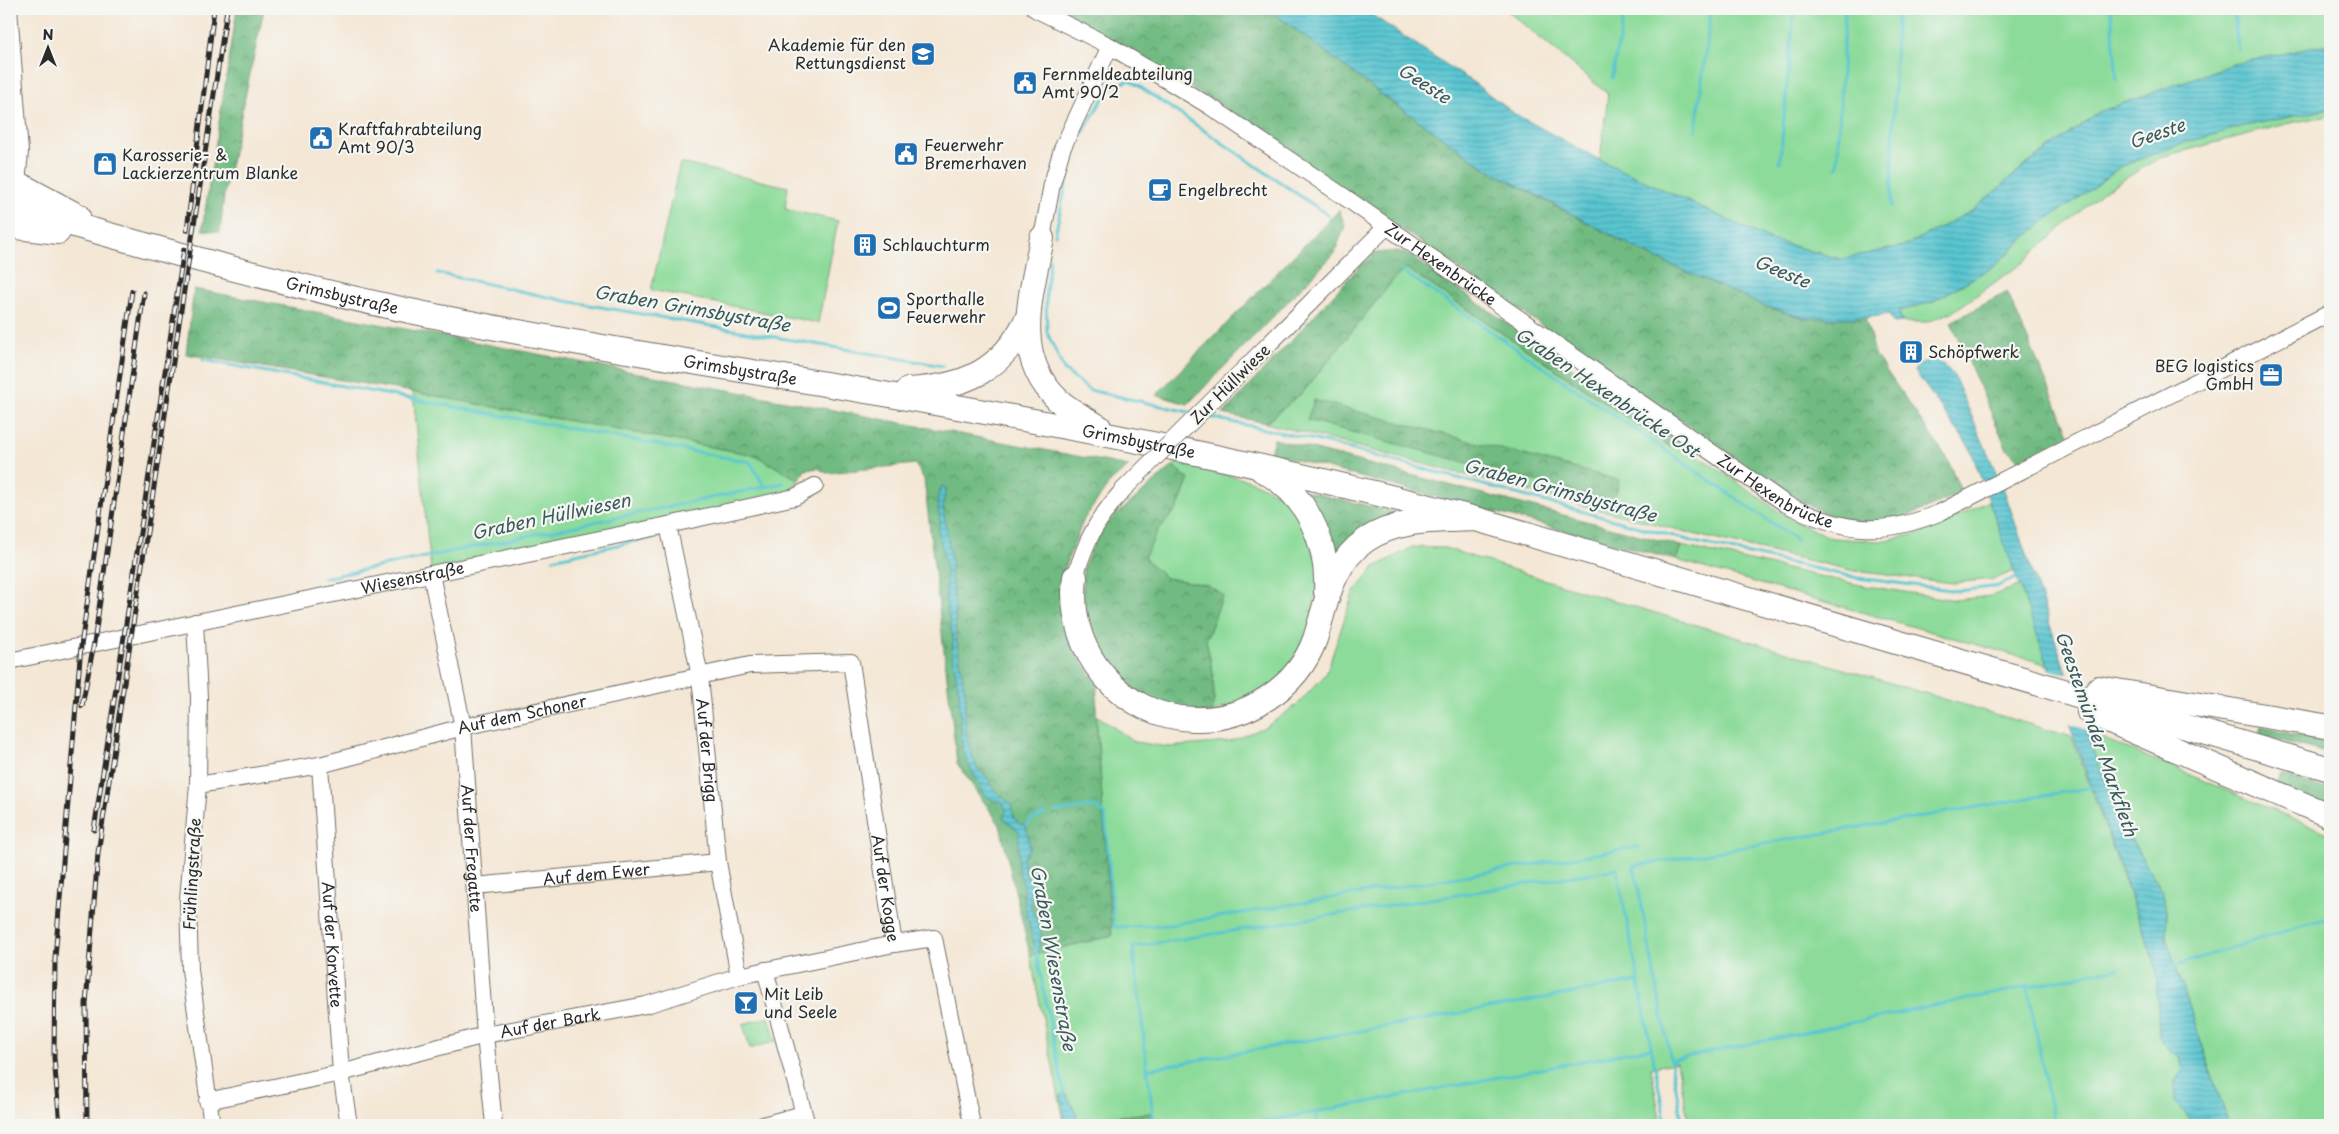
<svg xmlns="http://www.w3.org/2000/svg" width="2339" height="1134" viewBox="0 0 2339 1134" font-family="'Playpen Sans',sans-serif">
  <defs>
    <pattern id="forest-crowns" width="20" height="18" patternUnits="userSpaceOnUse" patternTransform="scale(1.25)"><rect width="20" height="18" fill="#71bb82"/><path d="M2 6a3 3 0 1 1 6 0M12 15a3 3 0 1 1 6 0" fill="none" stroke="#5d986b"/></pattern>
    <pattern id="water-rules" width="6" height="5" patternUnits="userSpaceOnUse" patternTransform="scale(1.25)"><rect width="6" height="5" fill="#59c6d1"/><path d="M0 2.5h6" fill="none" stroke="#4aa1aa"/></pattern>
  </defs>
  <rect width="100%" height="100%" fill="#f6f6f2"/>
  <filter id="ink" filterUnits="userSpaceOnUse"><feTurbulence type="fractalNoise" baseFrequency=".02" numOctaves="2"/><feDisplacementMap in="SourceGraphic" scale="10" xChannelSelector="R" yChannelSelector="G"/><feConvolveMatrix kernelMatrix="1 2 1 2 8 2 1 2 1" color-interpolation-filters="sRGB"/></filter>
  <filter id="wash" filterUnits="userSpaceOnUse"><feTurbulence type="fractalNoise" baseFrequency=".0096" numOctaves="4" result="noise"/><feDisplacementMap in="SourceGraphic" scale="20" xChannelSelector="R" yChannelSelector="G"/><feGaussianBlur stdDeviation="1.12" result="paint"/><feColorMatrix in="noise" values="0 0 0 0 0 0 0 0 0 0 0 0 0 0 0 0 0 1.4 0 .05"/><feComposite in="paint" operator="in"/></filter>
  <g filter="url(#wash)">
    <rect width="100%" height="100%" fill="#f4e7d5"/>
    <g fill="#8cdb9a" stroke="#5c8362">
      <path d="M1505,9H2330V44L2233,64L2099,112L2022,168L1972,211L1904,246L1840,259L1771,240L1600,160L1608,94Z"/>
      <path d="M2330,109V116L2294,122L2161,157L2101,193L2021,264L1954,311L1927,322H1902L1898,311L1932,302L1994,266L2044,221L2079,198L2120,167L2177,145L2244,126Z"/>
      <path d="M680,163L788,187L785,209L838,221L818,323L651,290Z"/>
      <path d="M1406,268L1670,447L1677,441L1793,521L1832,538L1880,541L1922,533L1989,501L2015,571L1994,579L1953,583L1855,571L1709,538L1266,423L1304,391L1394,279Z"/>
      <path d="M413,392L755,455L799,480L788,494L431,571Z"/>
      <path d="M1176,463L1248,480L1279,494L1300,514L1320,572L1309,633L1277,685L1212,713L1214,699L1213,673L1206,640L1223,595L1207,585L1166,578L1144,558L1158,530L1177,509L1189,479L1173,466Z"/>
      <path d="M1681,546L1860,585L1955,600L1991,596L2021,585L2049,665L1676,560Z"/>
      <path d="M1412,547L1445,548L1555,583L2072,737L2156,966L2169,1051L2180,1057L2183,1070L2175,1081L2176,1102L2195,1125H1689L1677,1062L1651,1068L1661,1125H1152L1151,1113L1064,1122L1030,955L1112,936L1096,715L1135,742L1168,747L1230,742L1267,726L1298,704L1326,674L1353,593L1375,567Z"/>
      <path d="M2088,732L2330,834V1125H2229L2166,937L2167,912L2164,894L2126,831L2093,751Z"/>
      <path d="M769,1017L776,1041L750,1049L743,1024Z"/>
    </g>
    <g fill="url(#forest-crowns)" stroke="#4e7356">
      <path d="M237,9H264L224,195L220,232L202,230Z"/>
      <path d="M1048,9H1268L1381,94L1487,169L1555,206L1649,255L1764,306L1804,318H1865L1876,356L1947,458L1961,491C1927,510 1888,529 1848,522C1832,519 1808,504 1792,497L1216,102Z"/>
      <path d="M1339,210L1345,226L1334,254L1188,404L1156,395Z"/>
      <path d="M1398,251L1412,257L1677,441L1671,447L1406,268L1394,279L1304,391L1266,423L1223,414L1362,264L1376,253Z"/>
      <path d="M194,289L1129,466L1111,481L1084,519L1063,571L1068,638L1097,685L1096,715L1112,936L1030,955L1000,825L957,763L924,479L915,464L827,473L818,468L805,470L799,480L755,455L413,392L186,354Z"/>
      <path d="M2007,292L2070,436L2018,460L2007,449L1951,322Z"/>
      <path d="M1314,400L1619,480L1614,502L1307,420Z"/>
      <path d="M1274,439L1681,546L1676,560L1270,453Z"/>
      <path d="M1173,466L1189,479L1177,509L1158,530L1144,558L1166,578L1207,585L1223,595L1206,640L1213,673L1214,699L1212,713L1167,710L1116,681L1082,621L1083,569L1092,547L1108,522Z"/>
      <path d="M1291,488L1412,516L1332,571Z"/>
      <path d="M2261,727L2330,743V754L2259,735Z"/>
      <path d="M2281,775L2330,790V810L2276,786Z"/>
      <path d="M1151,1113L1152,1125H1064V1122Z"/>
    </g>
    <g fill="url(#water-rules)" stroke="#42787e">
      <path d="M1268,9H1363L1474,83L1515,114L1600,160L1771,240L1840,259L1904,246L1972,211L2022,168L2099,112L2233,64L2330,44V109L2244,126L2177,145L2120,167L2079,198L2044,221L1994,266L1932,302L1899,311L1902,322L1894,323L1889,314L1865,318H1804L1764,306L1649,255L1487,169L1381,94Z"/>
      <path d="M1930,357L1944,365L1954,376L2004,490L2093,751L2126,831L2164,894L2167,912L2166,937L2229,1125H2195L2176,1102L2175,1081L2183,1070L2180,1057L2169,1051L2159,1036L2156,966L1970,448L1914,370Z"/>
      <path d="M942,486L946,488L943,507L952,564L950,572L955,606L956,636L966,698L965,715L968,742L977,768L988,778L994,790L1011,804L1014,817L1019,824L1026,825L1030,848L1023,858L1025,873L1033,883L1030,894L1031,907L1042,934L1038,951L1036,950L1025,909L1023,882L1018,871L1019,831L1004,819L1006,809L1001,801L992,800L985,795L969,766L962,749L959,694L952,654L953,640L946,600V568L938,529L940,521L937,498Z"/>
      <path d="M1064,1093L1067,1095L1077,1115V1125H1066L1061,1096Z"/>
    </g>
    <path fill="#f4e7d5" d="M2047,669L2068,674L2090,731L2066,723Z"/>
    <g fill="none" stroke-linecap="round" stroke-linejoin="round">
      <g stroke="#59c6d1" stroke-width="3">
        <path d="M2111,9L2117,80"/>
        <path d="M2234,9L2238,51"/>
        <path d="M1612,78L1625,9"/>
        <path d="M1696,130L1711,9"/>
        <path d="M1081,136L1109,88L1130,80L1328,215"/>
        <path d="M1780,162L1794,9"/>
        <path d="M1837,168L1845,9"/>
        <path d="M1891,207L1897,9"/>
        <path d="M1055,235L1071,163"/>
        <path d="M1050,260L1046,292L1047,332L1064,370L1089,390L1193,413"/>
        <path d="M1401,270L1797,540"/>
        <path d="M437,273L566,301L943,366"/>
        <path d="M203,360L750,462L765,487"/>
        <path d="M1204,416L1320,441L1699,543L1858,578L1959,591L1998,586L2020,576"/>
        <path d="M759,513L768,511"/>
        <path d="M553,559L659,536"/>
        <path d="M324,578L783,483"/>
        <path d="M1055,812L1095,806L1105,814L1114,927L1169,925L1638,847"/>
        <path d="M1026,825L1031,820L1045,814"/>
        <path d="M1035,947L1065,1098"/>
        <path d="M2173,966L2330,917"/>
        <path d="M2027,985L2054,1125"/>
        <path d="M1671,1060L2118,968"/>
        <path d="M1148,1069L1639,981"/>
        <path d="M1316,1112L1651,1048"/>
        <path d="M1154,1125L1133,947L1617,869L1666,1125"/>
        <path d="M1247,1125L1316,1112L1318,1125"/>
        <path d="M1683,1125L1634,866L2093,787"/>
      </g>
    </g>
  </g>
  <g filter="url(#ink)">
    <g fill="none" stroke-linecap="round" stroke-linejoin="round">
      <defs>
        <g id="minor">
          <path d="M9,9L20,152L17,183"/>
          <path id="s1" d="M1035,9L1110,46L1211,107L1343,196L1786,504C1843,532 1879,537 1939,513L2330,313"/>
          <path d="M1042,238L1052,184L1062,149L1110,46"/>
          <path d="M1244,369L1386,227"/>
          <path id="s2" d="M668,525L700,676L718,862L739,976"/>
          <path id="s3" d="M431,574L463,727L485,1035L494,1125"/>
          <path d="M1075,577C1086,540 1097,519 1123,490"/>
          <path d="M195,622L199,697L198,785L188,899L190,970L212,1125"/>
          <path id="s4" d="M9,661L668,525L795,497L815,486"/>
          <path id="s5" d="M320,765L341,1073L349,1125"/>
          <path id="s6" d="M198,785L320,765L463,727L750,665L851,662L894,944L934,938L972,1125"/>
          <path id="s7" d="M475,886L718,862"/>
          <path d="M765,970L807,1125"/>
          <path id="s8" d="M207,1101L341,1073L485,1035L646,1005L739,976L894,944"/>
          <path d="M763,1125L803,1114"/>
        </g>
        <g id="highway">
          <path d="M9,179L78,216"/>
          <path id="s9" d="M9,206C141,245 275,282 410,311C565,343 722,366 878,393C1079,428 1279,466 1476,519"/>
          <path d="M9,226L58,232"/>
          <path d="M1042,238C1032,293 1010,355 1058,400C1070,411 1085,418 1099,427"/>
          <path d="M908,390C964,387 1001,372 1027,319"/>
          <path d="M1262,470C1306,493 1329,543 1326,592"/>
          <path d="M1075,577C1071,613 1080,648 1104,676C1126,702 1159,718 1193,719C1245,721 1297,689 1315,639C1327,602 1331,564 1366,540C1399,518 1438,521 1476,519L2330,769"/>
          <path d="M2099,688L2330,727"/>
          <path d="M2089,712L2330,816"/>
        </g>
      </defs>
      <use href="#minor" stroke="#716d66" stroke-width="18"/>
      <use href="#highway" stroke="#716d66" stroke-width="26"/>
      <use href="#minor" stroke="#fff" stroke-width="16"/>
      <use href="#highway" stroke="#fff" stroke-width="24"/>
      <defs>
        <g id="rail">
          <path d="M187,230L214,9"/>
          <path d="M82,706L94,643L144,293"/>
          <path d="M94,830L184,249"/>
          <path d="M60,1125L54,1058L55,958L81,646L132,291"/>
          <path d="M87,1125L86,1004L98,853L227,9"/>
        </g>
      </defs>
      <use href="#rail" stroke="#2b2b2b" stroke-width="5"/>
      <use href="#rail" stroke="#f6f6f2" stroke-width="3" stroke-dasharray="9" stroke-linecap="butt"/>
      <defs>
        <path id="minor-bridge" d="M1123,490L1244,369"/>
      </defs>
      <use href="#minor-bridge" stroke="#716d66" stroke-width="18" stroke-linecap="butt"/>
      <use href="#minor-bridge" stroke="#fff" stroke-width="16"/>
    </g>
  </g>
  <defs>
    <symbol id="school-square" viewBox="-11 -11 22 22"><rect x="-9" y="-9" width="18" height="18" rx="4" fill="#1f6fb2" stroke="#f6f6f2"/><path d="M0-5L7-2L0 1L-7-2ZM-4 1L0 2.5L4 1V4Q0 6-4 4Z" fill="#fff"/></symbol>
    <symbol id="civic-square" viewBox="-11 -11 22 22"><rect x="-9" y="-9" width="18" height="18" rx="4" fill="#1f6fb2" stroke="#f6f6f2"/><path d="M-.6-6.5H3V-4.5H.6V-3L4-1V1h2V6H-6V1h2V-1L-.6-3ZM-1.2 2.5V6h2.4V2.5Z" fill="#fff"/></symbol>
    <symbol id="shop-square" viewBox="-11 -11 22 22"><rect x="-9" y="-9" width="18" height="18" rx="4" fill="#1f6fb2" stroke="#f6f6f2"/><path d="M-5-2.5h2.3a2.7 3.5 0 0 1 5.4 0H5L5.5 6h-11ZM-1.5-2.5h3a1.5 2.3 0 0 0-3 0Z" fill="#fff"/></symbol>
    <symbol id="cafe-square" viewBox="-11 -11 22 22"><rect x="-9" y="-9" width="18" height="18" rx="4" fill="#1f6fb2" stroke="#f6f6f2"/><path d="M-5.5-4.5H6V0H3Q3 3.5 0 3.5H-2.5Q-5.5 3.5-5.5 0ZM3-3.2v2h1.7v-2ZM-6 4.5H4V6H-6Z" fill="#fff"/></symbol>
    <symbol id="building-square" viewBox="-11 -11 22 22"><rect x="-9" y="-9" width="18" height="18" rx="4" fill="#1f6fb2" stroke="#f6f6f2"/><path d="M-4-6H4V6H1V3H-1V6H-4ZM-2.5-4.3h1.7v1.8h-1.7ZM.8-4.3h1.7v1.8H.8ZM-2.5-1h1.7V.8h-1.7ZM.8-1h1.7V.8H.8Z" fill="#fff"/></symbol>
    <symbol id="stadium-square" viewBox="-11 -11 22 22"><rect x="-9" y="-9" width="18" height="18" rx="4" fill="#1f6fb2" stroke="#f6f6f2"/><path d="M0-5a6.5 5 0 1 0 0 10a6.5 5 0 1 0 0-10ZM-3.5-1.8h7v3.6h-7Z" fill="#fff"/></symbol>
    <symbol id="office-square" viewBox="-11 -11 22 22"><rect x="-9" y="-9" width="18" height="18" rx="4" fill="#1f6fb2" stroke="#f6f6f2"/><path d="M-6-3h4V-5.5h4V-3h4V5H-6ZM-1-4.5V-3h2v-1.5ZM-6 0V1H6V0Z" fill="#fff"/></symbol>
    <symbol id="bar-square" viewBox="-11 -11 22 22"><rect x="-9" y="-9" width="18" height="18" rx="4" fill="#1f6fb2" stroke="#f6f6f2"/><path d="M-6-5H6L.8 .8V4.5H3.5V6h-7V4.5H-.8V.8Z" fill="#fff"/></symbol>
  </defs>
  <g fill-rule="evenodd">
    <use href="#school-square" x="909" y="40" width="28" height="28"/>
    <use href="#civic-square" x="1011" y="69" width="28" height="28"/>
    <use href="#civic-square" x="307" y="124" width="28" height="28"/>
    <use href="#civic-square" x="892" y="140" width="28" height="28"/>
    <use href="#shop-square" x="91" y="150" width="28" height="28"/>
    <use href="#cafe-square" x="1146" y="176" width="28" height="28"/>
    <use href="#building-square" x="851" y="231" width="28" height="28"/>
    <use href="#stadium-square" x="875" y="294" width="28" height="28"/>
    <use href="#building-square" x="1897" y="338" width="28" height="28"/>
    <use href="#office-square" x="2257" y="361" width="28" height="28"/>
    <use href="#bar-square" x="732" y="989" width="28" height="28"/>
  </g>
  <g text-anchor="middle" stroke-width="4.5" stroke-linejoin="round" paint-order="stroke">
    <g font-size="16" fill="#2b2b2b" stroke="#f6f6f2" text-anchor="start">
      <text x="906" y="51" text-anchor="end">Akademie für den<tspan x="906" dy="18">Rettungsdienst</tspan></text>
      <text x="1042" y="80">Fernmeldeabteilung<tspan x="1042" dy="18">Amt 90/2</tspan></text>
      <text x="338" y="135">Kraftfahrabteilung<tspan x="338" dy="18">Amt 90/3</tspan></text>
      <text x="924" y="151">Feuerwehr<tspan x="924" dy="18">Bremerhaven</tspan></text>
      <text x="122" y="161">Karosserie- &amp;<tspan x="122" dy="18">Lackierzentrum Blanke</tspan></text>
      <text x="1178" y="196">Engelbrecht</text>
      <text x="882" y="251">Schlauchturm</text>
      <text x="906" y="305">Sporthalle<tspan x="906" dy="18">Feuerwehr</tspan></text>
      <text x="1928" y="358">Schöpfwerk</text>
      <text x="2254" y="372" text-anchor="end">BEG logistics<tspan x="2254" dy="18">GmbH</tspan></text>
      <text x="764" y="1000">Mit Leib<tspan x="764" dy="18">und Seele</tspan></text>
    </g>
    <g font-size="16" fill="#2b2b2b" stroke="#f6f6f2">
      <text dy="6" stroke="none"><textPath href="#s1" startOffset="480">Zur Hexenbrücke</textPath></text>
      <text dy="6" stroke="none"><textPath href="#s9" startOffset="345">Grimsbystraße</textPath></text>
      <text dy="6" stroke="none"><textPath href="#s9" startOffset="750">Grimsbystraße</textPath></text>
      <text transform="translate(1230 384) rotate(-45)" y="6">Zur Hüllwiese</text>
      <text dy="6" stroke="none"><textPath href="#s9" startOffset="1155">Grimsbystraße</textPath></text>
      <text dy="6" stroke="none"><textPath href="#s1" startOffset="885">Zur Hexenbrücke</textPath></text>
      <text dy="6" stroke="none"><textPath href="#s4" startOffset="412">Wiesenstraße</textPath></text>
      <text dy="6" stroke="none"><textPath href="#s6" startOffset="332">Auf dem Schoner</textPath></text>
      <text dy="6" stroke="none"><textPath href="#s2" startOffset="229">Auf der Brigg</textPath></text>
      <text dy="6" stroke="none"><textPath href="#s3" startOffset="278">Auf der Fregatte</textPath></text>
      <text transform="translate(192 874) rotate(-87)" y="6">Frühlingstraße</text>
      <text dy="6" stroke="none"><textPath href="#s7" startOffset="122">Auf dem Ewer</textPath></text>
      <text dy="6" stroke="none"><textPath href="#s6" startOffset="895">Auf der Kogge</textPath></text>
      <text dy="6" stroke="none"><textPath href="#s5" startOffset="180">Auf der Korvette</textPath></text>
      <text dy="6" stroke="none"><textPath href="#s8" startOffset="352">Auf der Bark</textPath></text>
    </g>
    <g font-size="18" font-style="italic" fill="#395a5d" stroke="#f6f6f2">
      <text transform="translate(1424 84) rotate(33)" y="6">Geeste</text>
      <text transform="translate(2157 134) rotate(-19)" y="6">Geeste</text>
      <text transform="translate(1782 272) rotate(23)" y="6">Geeste</text>
      <text transform="translate(692 309) rotate(10)" y="6">Graben Grimsbystraße</text>
      <text transform="translate(1607 393) rotate(34)" y="6">Graben Hexenbrücke Ost</text>
      <text transform="translate(1560 491) rotate(15)" y="6">Graben Grimsbystraße</text>
      <text transform="translate(551 517) rotate(-12)" y="6">Graben Hüllwiesen</text>
      <text transform="translate(2096 734) rotate(71)" y="6">Geestemünder Markfleth</text>
      <text transform="translate(1053 958) rotate(80)" y="6">Graben Wiesenstraße</text>
    </g>
  </g>
  <rect width="2339" height="1134" fill="none" stroke="#f6f6f2" stroke-width="30"/>
  <g transform="translate(48 48)" stroke="#f6f6f2" stroke-width="4" paint-order="stroke">
  <path d="M0-4L9 19L0 12L-9 19Z" fill="#2b2b2b"/>
  <text y="-8" font-size="14" font-weight="bold" text-anchor="middle" fill="#2b2b2b">N</text>
  </g>
</svg>
